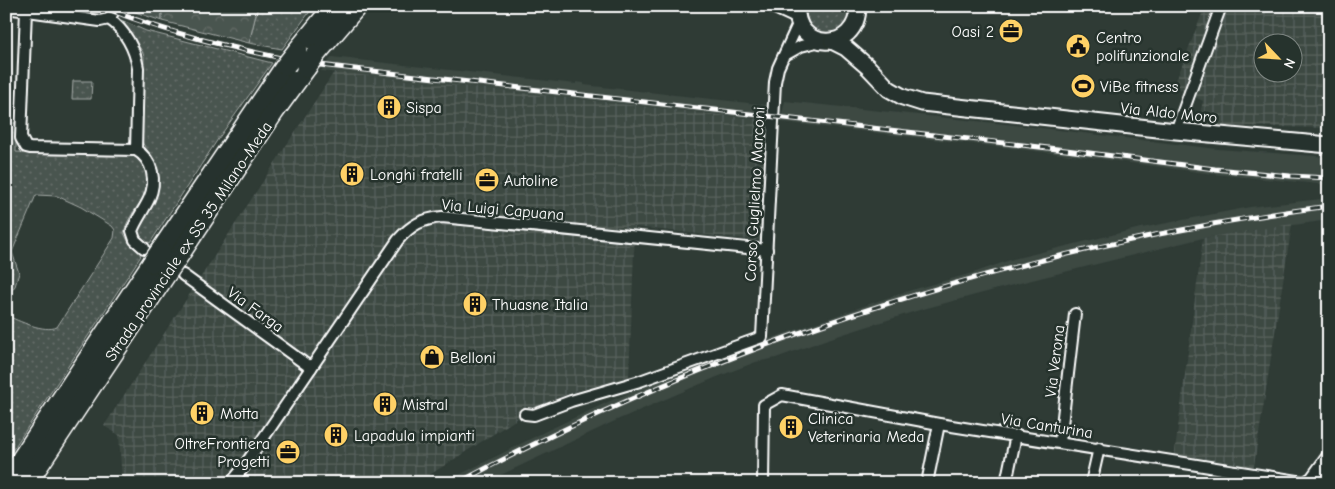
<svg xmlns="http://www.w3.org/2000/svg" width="1335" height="489" viewBox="0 0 1335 489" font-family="'Comic Neue',sans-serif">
  <defs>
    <pattern id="industrial-grid" width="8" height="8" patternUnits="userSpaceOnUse" patternTransform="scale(1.25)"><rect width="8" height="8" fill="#3c4842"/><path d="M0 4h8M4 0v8" fill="none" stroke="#59635e"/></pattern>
    <pattern id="grass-dots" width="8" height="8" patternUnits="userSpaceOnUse" patternTransform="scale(1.25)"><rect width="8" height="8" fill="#4a544f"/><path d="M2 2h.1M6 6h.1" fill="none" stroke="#656e69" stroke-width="1.8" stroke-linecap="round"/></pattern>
    <pattern id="park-crowns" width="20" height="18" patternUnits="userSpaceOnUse" patternTransform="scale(1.25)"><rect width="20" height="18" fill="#4a544f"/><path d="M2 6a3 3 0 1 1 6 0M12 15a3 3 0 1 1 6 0" fill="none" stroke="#656e69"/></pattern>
  </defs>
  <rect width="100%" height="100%" fill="#2f3b35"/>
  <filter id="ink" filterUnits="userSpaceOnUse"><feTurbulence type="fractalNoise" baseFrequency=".02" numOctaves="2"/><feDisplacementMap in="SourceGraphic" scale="10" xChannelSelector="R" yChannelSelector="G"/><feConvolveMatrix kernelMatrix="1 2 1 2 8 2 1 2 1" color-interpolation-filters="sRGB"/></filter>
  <g filter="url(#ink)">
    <g fill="#3c4842">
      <path d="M332,57L576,84V82L584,83V85L767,105L766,120L321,71Z"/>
      <path d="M785,101L1033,127L1218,149L1329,157V185L1213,174L1079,156L780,122Z"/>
      <path d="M1329,198V220L1203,238L1024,282L916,311L825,340L776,358L756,362L717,377L617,420L484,483H443L546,431L610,401L675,373L726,354L901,293L976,272L1013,259L1136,229L1250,207Z"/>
    </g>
    <g fill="url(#industrial-grid)" fill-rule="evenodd">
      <path d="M1205,6H1329V128L1215,126L1199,118L1203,101L1174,86ZM1262,42H1292V72H1262Z"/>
      <path d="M334,72L766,120L761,241L635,227L629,377L570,393L534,408L417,483H122L119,435L104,426Z"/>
      <path d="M1292,224L1253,472L1174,458L1203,238Z"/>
    </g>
    <g fill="url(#grass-dots)" stroke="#a4aaa7">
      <path d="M129,6H162V21L126,9Z"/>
      <path d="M258,6H314L282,49L249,43Z"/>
      <path d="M805,6H852L851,22L831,37L815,33L805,19Z"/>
      <path d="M121,20L146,31L272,63L218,139L150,243L148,242L146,244L139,236L137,228L154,168L153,160L142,142L144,56L142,51Z"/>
      <path d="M73,81H92L91,99H72Z"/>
      <path d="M6,123H16V152L132,156C139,158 144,162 146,168C154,200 129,207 124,233L129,243L141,252L140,255L141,256L6,460V315C18,321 45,333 57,327L114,238L115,230L112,226L81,207L57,196L36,195L12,252L19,273L15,286L6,298Z"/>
    </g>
    <path fill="url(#park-crowns)" stroke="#a4aaa7" d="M162,6H258L249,43L162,21Z"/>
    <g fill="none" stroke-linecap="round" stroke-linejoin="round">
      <defs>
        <g id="street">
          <path d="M770,6L798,19"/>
          <path d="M6,8L100,21L109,19L117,6"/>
          <path d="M26,10L21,138L26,147L30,148L136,150L138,68C135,49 125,30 109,19"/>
          <path d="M785,55L801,46L820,41"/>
          <path d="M1176,131L1221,6"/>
          <path d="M136,150C153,160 157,181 149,199C144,210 136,220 132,231L135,240L144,248"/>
          <path d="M183,275L311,368"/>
          <path d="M525,414L534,415L571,401L640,381L762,337L775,82L778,68L799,22"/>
          <path d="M1060,442L1075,314"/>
          <path d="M231,483L243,468L398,240C411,225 422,219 442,217L767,250"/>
          <path d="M763,483L764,405L782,395L939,424L1310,483"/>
          <path d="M927,483L939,424"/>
          <path d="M1006,483L1016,435"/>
          <path d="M1091,483L1099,448"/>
        </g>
        <g id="secondary">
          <path d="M797,6C793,51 858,55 858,6"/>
          <path d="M832,41L846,48L868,67L889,89L903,97L922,103L1176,131L1329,145"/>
          <path d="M1308,483L1313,480L1329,458"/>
        </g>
        <g id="highway">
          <path d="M297,51L334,6"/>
          <path d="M316,54L357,6"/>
          <path d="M161,250L286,65"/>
          <path d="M176,260L274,112L306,68"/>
          <path d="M6,482L152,263"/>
          <path d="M27,483L167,273"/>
        </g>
      </defs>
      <use href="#street" stroke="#fff" stroke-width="14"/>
      <use href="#secondary" stroke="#fff" stroke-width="19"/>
      <use href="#highway" stroke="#fff" stroke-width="22"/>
      <use href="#street" stroke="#26332d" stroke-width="10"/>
      <use href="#secondary" stroke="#26332d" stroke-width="15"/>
      <use href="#highway" stroke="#26332d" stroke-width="19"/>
      <defs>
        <g id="rail">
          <path d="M100,6C168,34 240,50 311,64L1066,150L1215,169L1290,176L1329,178"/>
          <path d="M458,483C728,339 1026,246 1329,206"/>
        </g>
      </defs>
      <use href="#rail" stroke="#fff" stroke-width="5"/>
      <use href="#rail" stroke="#26332d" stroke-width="3" stroke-dasharray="9" stroke-linecap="butt"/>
      <defs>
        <g id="highway-bridge">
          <path d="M286,65L297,51"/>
          <path d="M306,68L316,54"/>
          <path d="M152,263L161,250"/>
          <path d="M167,273L176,260"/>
        </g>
      </defs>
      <use href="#highway-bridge" stroke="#fff" stroke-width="22" stroke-linecap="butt"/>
      <use href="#highway-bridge" stroke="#26332d" stroke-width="19"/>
    </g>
  </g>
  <defs>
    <symbol id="office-disc" viewBox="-11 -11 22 22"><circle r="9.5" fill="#ffd166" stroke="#26332d"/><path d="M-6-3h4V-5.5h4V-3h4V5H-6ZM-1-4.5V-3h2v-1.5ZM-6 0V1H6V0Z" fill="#111"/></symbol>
    <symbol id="civic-disc" viewBox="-11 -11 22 22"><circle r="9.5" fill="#ffd166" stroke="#26332d"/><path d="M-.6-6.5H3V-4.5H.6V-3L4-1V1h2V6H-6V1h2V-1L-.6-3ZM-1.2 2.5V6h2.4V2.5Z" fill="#111"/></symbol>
    <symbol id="stadium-disc" viewBox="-11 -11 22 22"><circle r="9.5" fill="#ffd166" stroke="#26332d"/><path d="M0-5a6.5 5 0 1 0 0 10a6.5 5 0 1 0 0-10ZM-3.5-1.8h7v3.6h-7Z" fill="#111"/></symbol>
    <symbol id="building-disc" viewBox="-11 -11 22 22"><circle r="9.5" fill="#ffd166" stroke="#26332d"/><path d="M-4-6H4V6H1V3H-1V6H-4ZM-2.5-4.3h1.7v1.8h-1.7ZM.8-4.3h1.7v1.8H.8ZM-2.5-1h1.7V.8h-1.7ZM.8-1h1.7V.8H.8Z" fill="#111"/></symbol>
    <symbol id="shop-disc" viewBox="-11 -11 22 22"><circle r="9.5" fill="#ffd166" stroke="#26332d"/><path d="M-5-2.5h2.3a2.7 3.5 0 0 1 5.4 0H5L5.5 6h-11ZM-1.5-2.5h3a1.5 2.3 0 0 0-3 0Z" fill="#111"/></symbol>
  </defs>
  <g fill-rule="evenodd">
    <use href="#office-disc" x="997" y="17" width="28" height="28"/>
    <use href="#civic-disc" x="1064" y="32" width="28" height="28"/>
    <use href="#stadium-disc" x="1069" y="72" width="28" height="28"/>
    <use href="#building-disc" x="375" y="93" width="28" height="28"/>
    <use href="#building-disc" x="338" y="160" width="28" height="28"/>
    <use href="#office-disc" x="473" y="166" width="28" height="28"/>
    <use href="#building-disc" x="461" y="290" width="28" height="28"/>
    <use href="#shop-disc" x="418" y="343" width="28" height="28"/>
    <use href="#building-disc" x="371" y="390" width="28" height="28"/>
    <use href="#building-disc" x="188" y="399" width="28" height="28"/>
    <use href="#building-disc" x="777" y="413" width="28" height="28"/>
    <use href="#building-disc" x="322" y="421" width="28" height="28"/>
    <use href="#office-disc" x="274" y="438" width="28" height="28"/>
  </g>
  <g text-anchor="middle" stroke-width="5" stroke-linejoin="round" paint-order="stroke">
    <g font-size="16" fill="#fff" stroke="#26332d" text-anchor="start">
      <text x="994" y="37" text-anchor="end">Oasi 2</text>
      <text x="1096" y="43">Centro<tspan x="1096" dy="18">polifunzionale</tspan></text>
      <text x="1100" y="92">ViBe fitness</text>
      <text x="406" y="113">Sispa</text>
      <text x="370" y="180">Longhi fratelli</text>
      <text x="504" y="186">Autoline</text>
      <text x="492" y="310">Thuasne Italia</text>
      <text x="450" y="363">Belloni</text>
      <text x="402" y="410">Mistral</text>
      <text x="220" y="419">Motta</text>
      <text x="808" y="424">Clinica<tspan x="808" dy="18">Veterinaria Meda</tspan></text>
      <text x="354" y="441">Lapadula impianti</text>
      <text x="270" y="449" text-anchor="end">OltreFrontiera<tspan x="270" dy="18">Progetti</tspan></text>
    </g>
    <g font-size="16" fill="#fff" stroke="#26332d">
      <text transform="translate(1169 112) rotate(6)" y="6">Via Aldo Moro</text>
      <text transform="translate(754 194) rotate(-87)" y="6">Corso Guglielmo Marconi</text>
      <text transform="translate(503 209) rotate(5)" y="6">Via Luigi Capuana</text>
      <text transform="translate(188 241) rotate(-56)" y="6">Strada provinciale ex SS 35 Milano-Meda</text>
      <text transform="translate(256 309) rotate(36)" y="6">Via Farga</text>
      <text transform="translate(1054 361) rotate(-83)" y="6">Via Verona</text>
      <text transform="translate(1047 425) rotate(9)" y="6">Via Canturina</text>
    </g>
  </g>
  <rect width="1335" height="489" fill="none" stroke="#26332d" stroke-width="25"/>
  <rect x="12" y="12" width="1310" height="464" fill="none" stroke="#fff" stroke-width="2" filter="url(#ink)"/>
  <g transform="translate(1278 58) rotate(115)"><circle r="24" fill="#26332d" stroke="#7d8581"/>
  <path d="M0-4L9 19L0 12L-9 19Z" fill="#ffd166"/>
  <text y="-8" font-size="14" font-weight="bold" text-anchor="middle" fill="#ffffff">N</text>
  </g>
</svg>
